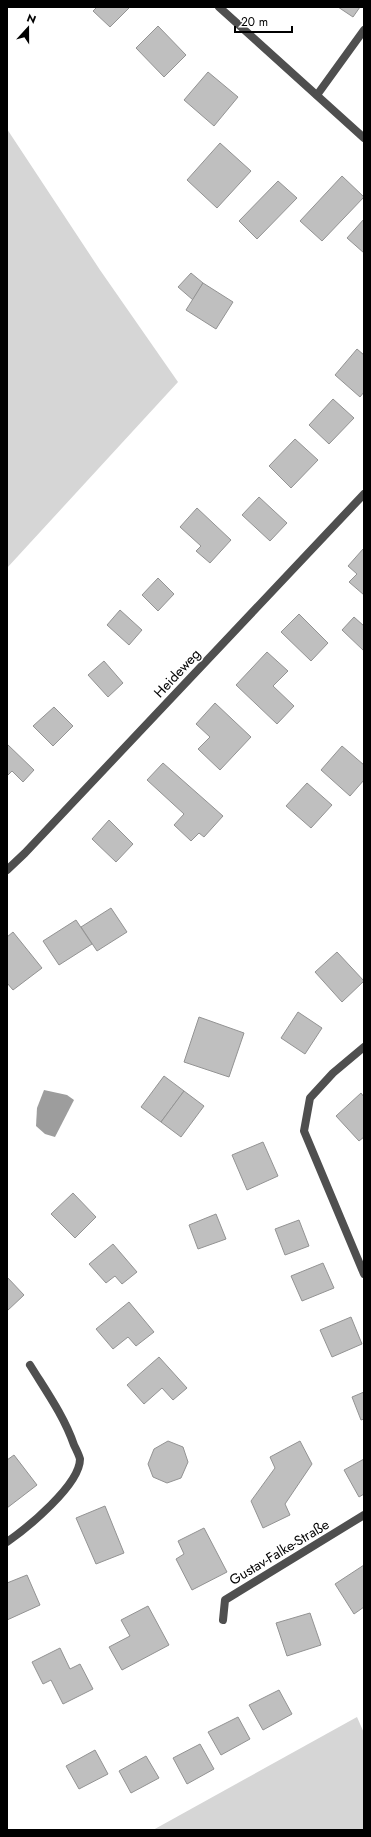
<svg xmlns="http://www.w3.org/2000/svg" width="371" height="1837" viewBox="0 0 371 1837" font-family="Jost,sans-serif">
  <rect width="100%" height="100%" fill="#fff"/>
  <g fill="#d6d6d6">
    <path d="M7,129L100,270L178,382L7,568Z"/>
    <path d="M357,1717L364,1733V1830H153Z"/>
  </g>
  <path fill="#9d9d9d" d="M44,1090L67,1095L74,1100L55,1137L45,1134L36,1126L37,1108Z"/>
  <g fill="#bfbfbf" stroke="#939393">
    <path d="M97,7H130L110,27L93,11Z"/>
    <path d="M338,7H360L353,17Z"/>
    <path d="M158,26L186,55L164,77L136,48Z"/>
    <path d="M208,72L238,97L214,126L184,100Z"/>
    <path d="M220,143L251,171L217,208L187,180Z"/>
    <path d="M342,176L364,197L322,241L300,221Z"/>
    <path d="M278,181L297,198L257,239L239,221Z"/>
    <path d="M364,219V253L347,238Z"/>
    <path d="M191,273L203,283L193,300L178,287Z"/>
    <path d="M203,283L233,302L216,329L186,310Z"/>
    <path d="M357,349L364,355V392L360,397L335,375Z"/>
    <path d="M333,399L354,418L329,444L309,425Z"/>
    <path d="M295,439L318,460L291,488L269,466Z"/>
    <path d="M259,497L287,523L270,541L242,515Z"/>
    <path d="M197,508L231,540L210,563L196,551L201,546L180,527Z"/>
    <path d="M363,549L364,551V595L349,582L357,574L348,566Z"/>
    <path d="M158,578L174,594L158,611L142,595Z"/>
    <path d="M120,610L142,630L129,645L107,625Z"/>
    <path d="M299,614L328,643L311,661L281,632Z"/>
    <path d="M354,617L364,626V651L342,630Z"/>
    <path d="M267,652L288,671L273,686L294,706L277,724L236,685Z"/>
    <path d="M104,661L123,683L108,697L88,675Z"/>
    <path d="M215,703L251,737L220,770L198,749L210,737L196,724Z"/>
    <path d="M54,707L73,726L53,746L33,726Z"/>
    <path d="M7,744L34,770L23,782L12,771L7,776Z"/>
    <path d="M342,746L364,765V780L350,796L321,770Z"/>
    <path d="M163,763L223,816L204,837L199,833L191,841L174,825L184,814L147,780Z"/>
    <path d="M307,783L332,805L311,828L286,806Z"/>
    <path d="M109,820L133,844L116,862L92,839Z"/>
    <path d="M111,908L127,932L97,951L81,927Z"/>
    <path d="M76,920L92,944L59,965L43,941Z"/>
    <path d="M13,932L42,968L13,990L7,983V937Z"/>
    <path d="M337,952L364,981L342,1002L315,972Z"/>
    <path d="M298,1012L322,1028L305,1054L281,1038Z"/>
    <path d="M199,1017L244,1033L229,1077L184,1062Z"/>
    <path d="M164,1076L184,1091L161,1122L141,1107Z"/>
    <path d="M184,1091L204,1106L181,1137L161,1122Z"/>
    <path d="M361,1093L364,1097V1137L359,1141L336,1116Z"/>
    <path d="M263,1142L278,1176L247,1190L232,1155Z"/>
    <path d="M73,1193L96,1217L75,1238L51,1214Z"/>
    <path d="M216,1214L226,1239L198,1249L189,1225Z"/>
    <path d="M299,1220L309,1246L285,1255L275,1229Z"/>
    <path d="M113,1244L137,1272L122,1284L115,1276L106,1283L89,1264Z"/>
    <path d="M323,1263L334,1288L302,1301L291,1276Z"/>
    <path d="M7,1277L24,1295L7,1311Z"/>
    <path d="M129,1302L154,1332L136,1346L128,1337L113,1349L96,1329Z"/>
    <path d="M351,1317L362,1344L332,1357L320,1330Z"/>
    <path d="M159,1357L187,1388L173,1400L162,1388L144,1404L127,1385Z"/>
    <path d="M364,1392V1419L361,1420L352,1397Z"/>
    <path d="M168,1441L183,1447L188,1462L181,1478L167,1483L153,1477L148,1464L154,1449Z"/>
    <path d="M300,1441L312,1464L285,1504L290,1515L263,1528L251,1501L275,1468L270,1457Z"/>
    <path d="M14,1455L37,1485L7,1508V1460Z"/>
    <path d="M364,1459V1494L359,1497L344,1470Z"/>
    <path d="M105,1506L124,1553L96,1564L76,1518Z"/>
    <path d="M204,1528L227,1572L192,1590L176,1559L184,1554L178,1541Z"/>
    <path d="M364,1565V1607L354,1614L335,1584Z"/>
    <path d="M27,1575L40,1605L7,1620V1583Z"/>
    <path d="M148,1606L169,1645L122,1670L109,1647L130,1636L121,1620Z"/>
    <path d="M310,1613L321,1645L287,1656L276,1623Z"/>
    <path d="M60,1648L70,1669L80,1664L93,1689L63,1704L51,1680L43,1684L32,1662Z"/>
    <path d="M279,1690L292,1714L263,1730L249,1705Z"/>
    <path d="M238,1717L250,1739L221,1755L208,1732Z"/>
    <path d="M200,1744L214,1769L187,1784L173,1758Z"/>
    <path d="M95,1750L108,1774L79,1789L66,1766Z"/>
    <path d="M146,1756L159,1778L131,1793L119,1771Z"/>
  </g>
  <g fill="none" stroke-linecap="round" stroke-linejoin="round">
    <g stroke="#4f4f4f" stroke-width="8">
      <path d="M219,7L364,138"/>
      <path d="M317,95L364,30"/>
      <path d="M7,870L25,853L364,494"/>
      <path d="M364,1047L333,1073L310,1098L304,1131L364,1274"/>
      <path d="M7,1542C27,1528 80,1485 80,1459C79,1455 76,1449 74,1445C64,1416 46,1391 30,1365"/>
      <path d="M223,1620L225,1600L364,1515"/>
    </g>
  </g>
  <g text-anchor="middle" stroke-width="3.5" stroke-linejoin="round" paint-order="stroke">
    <g font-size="14" fill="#000" stroke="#fff">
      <text transform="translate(177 673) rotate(-47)" y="5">Heideweg</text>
      <text transform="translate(279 1552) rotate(-31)" y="5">Gustav-Falke-Straße</text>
    </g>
  </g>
  <rect width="371" height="1837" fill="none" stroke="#000000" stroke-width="16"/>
  <g transform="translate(28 28) rotate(21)" stroke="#ffffff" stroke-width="3" paint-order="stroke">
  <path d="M0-3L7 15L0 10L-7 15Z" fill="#000000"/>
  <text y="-6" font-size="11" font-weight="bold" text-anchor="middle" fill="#000000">N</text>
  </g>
  <path d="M235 26v6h57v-6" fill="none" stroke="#000000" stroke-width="2"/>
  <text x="241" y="26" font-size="12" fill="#000000" stroke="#ffffff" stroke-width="3" paint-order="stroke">20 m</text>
</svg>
